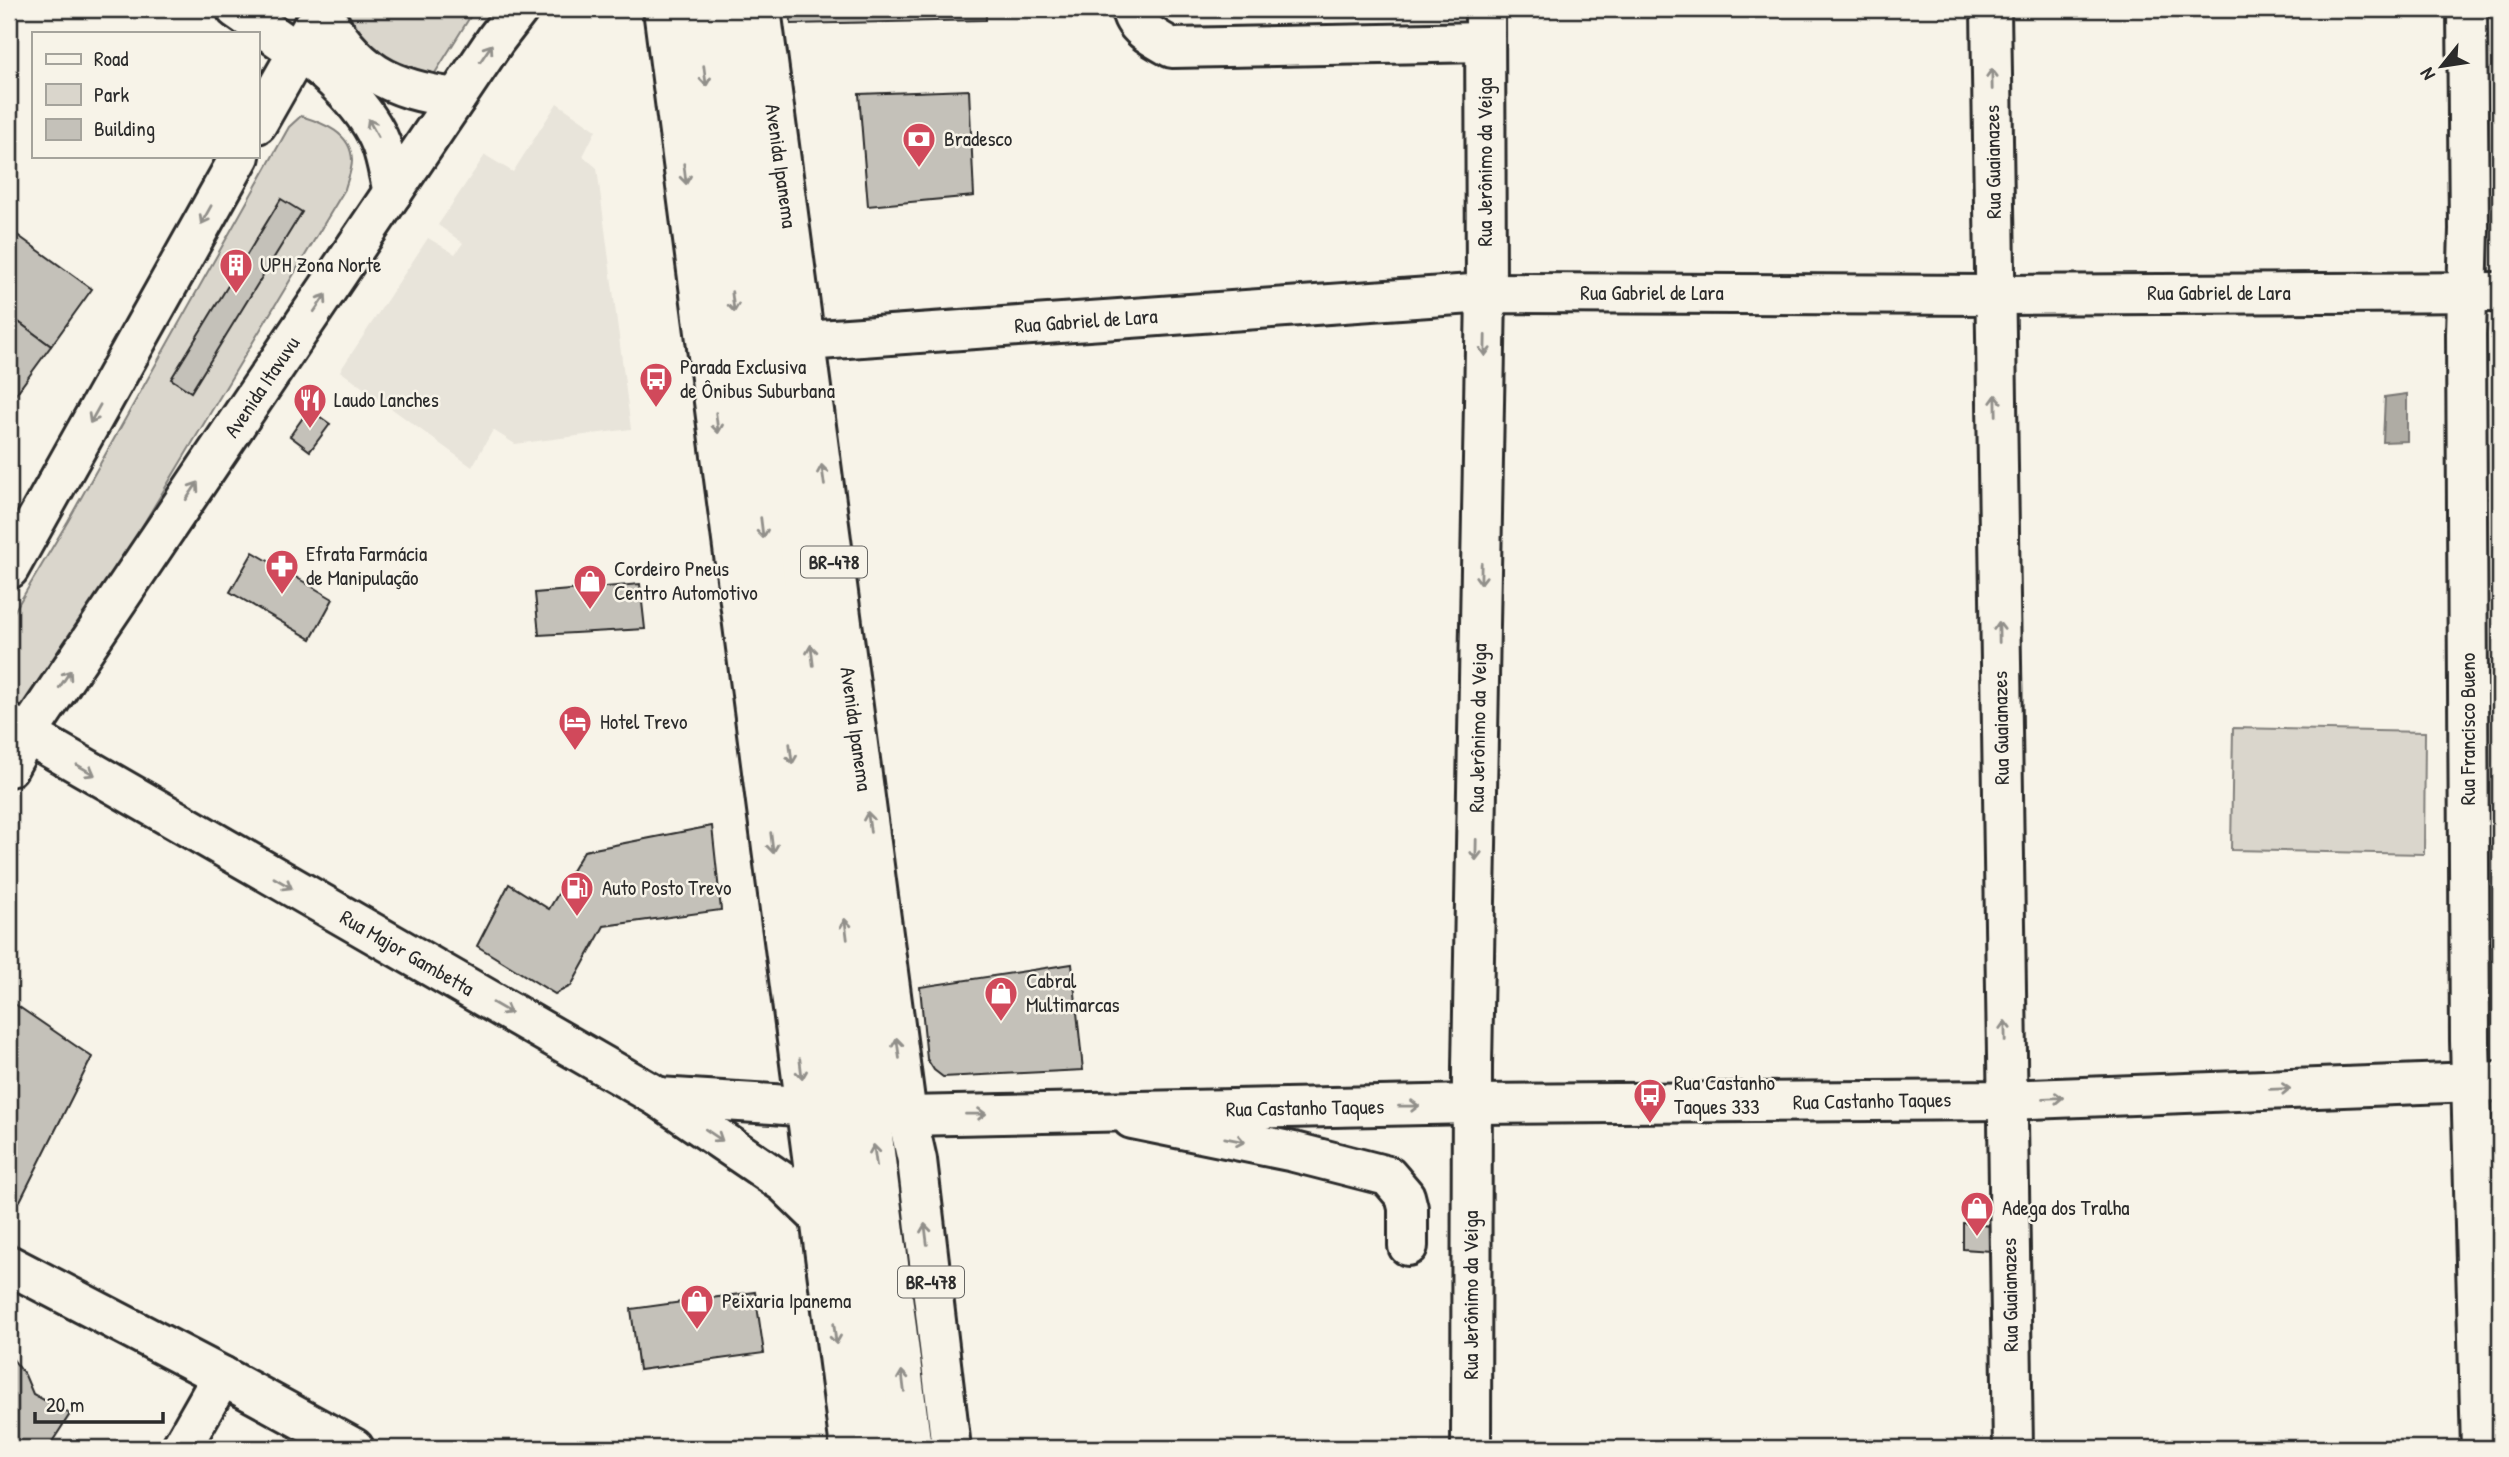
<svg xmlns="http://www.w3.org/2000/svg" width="2509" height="1457" viewBox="0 0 2509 1457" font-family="'Patrick Hand',sans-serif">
  <rect width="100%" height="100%" fill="#f7f3e8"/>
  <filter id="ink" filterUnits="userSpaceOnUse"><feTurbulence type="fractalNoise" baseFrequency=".0143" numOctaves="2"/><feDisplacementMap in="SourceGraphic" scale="14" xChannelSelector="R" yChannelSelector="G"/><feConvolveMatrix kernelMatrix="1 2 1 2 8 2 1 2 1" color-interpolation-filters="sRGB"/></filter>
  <g filter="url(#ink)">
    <path fill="#e8e4da" d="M557,103L596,130L583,156L597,168L631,429L515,444L493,430L472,467L340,371L428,238L455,254L463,243L438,225L485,155L513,172Z"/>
    <g fill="#dad6cc" stroke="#82807c" stroke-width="2">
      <path d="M352,9H475L435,73L412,72L395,67L356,35L349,14Z"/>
      <path d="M301,116C323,123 352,133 352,161C352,170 347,181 345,189L31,711L9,712V620L68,521L289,127Z"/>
      <path d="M2233,728L2425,732L2424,854L2231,850Z"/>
    </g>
    <path fill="#afaca4" stroke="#7a7874" stroke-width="2" d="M2407,394V441L2383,442L2385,397Z"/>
    <g fill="#c4c1b9" stroke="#2b2b2b" stroke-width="2">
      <path d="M790,9H986V20L791,24Z"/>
      <path d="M969,90L974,196L868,206L859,94Z"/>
      <path d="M281,199L302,212L191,392L171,379Z"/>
      <path d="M9,229L92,289L51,346L9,315Z"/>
      <path d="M9,315L51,346L13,398L9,395Z"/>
      <path d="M309,409L330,424L310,451L290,436Z"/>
      <path d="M253,552L333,599L311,639L230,592Z"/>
      <path d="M640,584L645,629L539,635L535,593Z"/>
      <path d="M712,826L721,910L604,926L571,986L555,994L477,946L509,884L549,909L584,851Z"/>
      <path d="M1072,964L1083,1070L943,1077L934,1070L927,1059L920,987Z"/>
      <path d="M9,1000L92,1057L20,1201L9,1194Z"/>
      <path d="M1963,1223L1991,1226V1251L1963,1249Z"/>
      <path d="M755,1292L764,1353L639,1370L631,1309Z"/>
      <path d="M9,1354L25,1375L33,1394L70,1414L48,1448H9Z"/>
    </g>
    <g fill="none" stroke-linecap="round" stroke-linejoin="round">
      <defs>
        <g id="minor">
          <path d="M236,9L298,52"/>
          <path d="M696,9L878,1448"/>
          <path d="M732,9L912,1448"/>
          <path d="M1131,9C1133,28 1156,39 1172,48L1485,42"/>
          <path d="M1991,9L2013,1448"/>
          <path d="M2467,9L2469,229L2466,334L2470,1041L2481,1448"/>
          <path d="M805,341L1486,293L1994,295L2500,292"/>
          <path d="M1132,1119L1294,1152L1388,1176L1405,1196L1408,1208V1246"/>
          <path d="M9,1265L222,1376L354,1448"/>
          <path d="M181,1448L222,1376"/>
          <path d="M1471,1448L1472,1067L1486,293L1485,9"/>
        </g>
        <g id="major">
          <path d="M663,9L850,1448"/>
          <path d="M761,9L907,1116L917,1160L951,1448"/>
          <path d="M321,10C355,71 388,89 456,98"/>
          <path d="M298,52C329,71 368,110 381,144C387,160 389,177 393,192"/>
          <path d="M257,124L311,29"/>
          <path d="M9,569L240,156"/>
          <path d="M9,724L658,1097L784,1183L820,1218"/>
          <path d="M9,767L26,736L496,39L519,9"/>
          <path d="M658,1097L773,1104L907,1116L1473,1104L2006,1100L2500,1081"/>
        </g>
      </defs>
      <use href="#minor" stroke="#2b2b2b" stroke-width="44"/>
      <use href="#major" stroke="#2b2b2b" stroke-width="44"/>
      <use href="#minor" stroke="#f7f3e8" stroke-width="38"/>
      <use href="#major" stroke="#f7f3e8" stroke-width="38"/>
    </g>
    <defs><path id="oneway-shaft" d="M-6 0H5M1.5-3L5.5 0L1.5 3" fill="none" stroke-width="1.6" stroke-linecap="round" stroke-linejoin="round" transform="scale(1.75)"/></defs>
    <g stroke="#918f8a">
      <use href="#oneway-shaft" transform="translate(486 53) rotate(-56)"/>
      <use href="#oneway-shaft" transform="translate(705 76) rotate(83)"/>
      <use href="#oneway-shaft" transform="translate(1992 79) rotate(-91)"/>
      <use href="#oneway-shaft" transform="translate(373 128) rotate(-119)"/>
      <use href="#oneway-shaft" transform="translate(685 174) rotate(83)"/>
      <use href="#oneway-shaft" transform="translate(206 215) rotate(119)"/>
      <use href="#oneway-shaft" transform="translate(733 302) rotate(83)"/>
      <use href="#oneway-shaft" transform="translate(320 303) rotate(-56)"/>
      <use href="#oneway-shaft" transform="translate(1485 346) rotate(91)"/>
      <use href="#oneway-shaft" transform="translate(1996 405) rotate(-91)"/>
      <use href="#oneway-shaft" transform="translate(95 414) rotate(119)"/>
      <use href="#oneway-shaft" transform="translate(717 423) rotate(83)"/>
      <use href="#oneway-shaft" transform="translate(823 475) rotate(-98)"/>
      <use href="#oneway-shaft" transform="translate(192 491) rotate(-56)"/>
      <use href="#oneway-shaft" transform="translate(762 528) rotate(83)"/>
      <use href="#oneway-shaft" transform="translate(1481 574) rotate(91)"/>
      <use href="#oneway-shaft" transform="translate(1999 632) rotate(-91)"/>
      <use href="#oneway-shaft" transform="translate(812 655) rotate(-97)"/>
      <use href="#oneway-shaft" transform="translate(65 679) rotate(-56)"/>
      <use href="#oneway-shaft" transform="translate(791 754) rotate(83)"/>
      <use href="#oneway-shaft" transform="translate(86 770) rotate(30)"/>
      <use href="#oneway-shaft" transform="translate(869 822) rotate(-98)"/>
      <use href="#oneway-shaft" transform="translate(772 843) rotate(83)"/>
      <use href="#oneway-shaft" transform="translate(1476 850) rotate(91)"/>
      <use href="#oneway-shaft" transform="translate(283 883) rotate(30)"/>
      <use href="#oneway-shaft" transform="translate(846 929) rotate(-97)"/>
      <use href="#oneway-shaft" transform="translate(502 1008) rotate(30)"/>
      <use href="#oneway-shaft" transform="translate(2005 1031) rotate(-91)"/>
      <use href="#oneway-shaft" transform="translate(898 1048) rotate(-98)"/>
      <use href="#oneway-shaft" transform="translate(801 1069) rotate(83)"/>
      <use href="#oneway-shaft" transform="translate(2280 1089) rotate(-2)"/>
      <use href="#oneway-shaft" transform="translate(2053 1098) rotate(-2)"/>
      <use href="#oneway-shaft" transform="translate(1409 1106) rotate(-1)"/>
      <use href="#oneway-shaft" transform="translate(976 1114) rotate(-1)"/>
      <use href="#oneway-shaft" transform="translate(714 1135) rotate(34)"/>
      <use href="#oneway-shaft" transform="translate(1235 1140) rotate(11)"/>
      <use href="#oneway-shaft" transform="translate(875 1155) rotate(-98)"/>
      <use href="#oneway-shaft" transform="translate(926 1234) rotate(-97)"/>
      <use href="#oneway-shaft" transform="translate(835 1334) rotate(83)"/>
      <use href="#oneway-shaft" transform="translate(903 1381) rotate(-97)"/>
    </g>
  </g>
  <defs>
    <symbol id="bank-pin" viewBox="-11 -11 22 30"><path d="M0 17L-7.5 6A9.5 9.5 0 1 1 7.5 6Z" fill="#d1495b" stroke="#f7f3e8"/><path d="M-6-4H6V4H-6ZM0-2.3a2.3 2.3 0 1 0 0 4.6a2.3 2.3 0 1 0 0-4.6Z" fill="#fff"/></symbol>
    <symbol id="building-pin" viewBox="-11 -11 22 30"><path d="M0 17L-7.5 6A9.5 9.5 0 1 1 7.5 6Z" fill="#d1495b" stroke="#f7f3e8"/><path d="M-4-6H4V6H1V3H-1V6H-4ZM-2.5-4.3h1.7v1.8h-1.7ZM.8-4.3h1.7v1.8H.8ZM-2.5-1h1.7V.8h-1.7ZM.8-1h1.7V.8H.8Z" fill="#fff"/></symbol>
    <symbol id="bus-pin" viewBox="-11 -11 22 30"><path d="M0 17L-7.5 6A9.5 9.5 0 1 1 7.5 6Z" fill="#d1495b" stroke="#f7f3e8"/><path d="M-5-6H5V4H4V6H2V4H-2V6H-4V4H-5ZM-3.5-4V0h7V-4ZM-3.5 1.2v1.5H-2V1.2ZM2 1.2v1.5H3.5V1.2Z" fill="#fff"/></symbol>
    <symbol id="restaurant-pin" viewBox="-11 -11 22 30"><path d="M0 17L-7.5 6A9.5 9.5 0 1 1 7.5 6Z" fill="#d1495b" stroke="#f7f3e8"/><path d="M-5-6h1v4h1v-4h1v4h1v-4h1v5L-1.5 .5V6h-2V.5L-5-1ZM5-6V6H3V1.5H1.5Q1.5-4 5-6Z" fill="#fff"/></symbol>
    <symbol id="pharmacy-pin" viewBox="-11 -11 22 30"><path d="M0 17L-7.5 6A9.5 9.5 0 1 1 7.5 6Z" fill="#d1495b" stroke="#f7f3e8"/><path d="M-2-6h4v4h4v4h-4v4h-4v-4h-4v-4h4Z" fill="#fff"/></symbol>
    <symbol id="shop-pin" viewBox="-11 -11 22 30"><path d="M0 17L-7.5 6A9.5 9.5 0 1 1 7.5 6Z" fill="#d1495b" stroke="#f7f3e8"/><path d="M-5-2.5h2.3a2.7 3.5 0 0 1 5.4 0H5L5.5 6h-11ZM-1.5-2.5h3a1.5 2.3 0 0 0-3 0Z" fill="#fff"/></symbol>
    <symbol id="hotel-pin" viewBox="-11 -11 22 30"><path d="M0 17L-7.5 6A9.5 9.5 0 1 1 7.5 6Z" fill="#d1495b" stroke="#f7f3e8"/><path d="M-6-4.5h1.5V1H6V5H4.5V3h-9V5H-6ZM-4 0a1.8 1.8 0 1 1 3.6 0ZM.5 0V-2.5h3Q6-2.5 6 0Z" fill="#fff"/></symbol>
    <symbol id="fuel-pin" viewBox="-11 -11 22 30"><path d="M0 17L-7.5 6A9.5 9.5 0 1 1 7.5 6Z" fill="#d1495b" stroke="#f7f3e8"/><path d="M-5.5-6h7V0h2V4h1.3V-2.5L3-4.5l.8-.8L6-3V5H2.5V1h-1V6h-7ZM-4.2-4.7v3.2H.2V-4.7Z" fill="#fff"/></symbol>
  </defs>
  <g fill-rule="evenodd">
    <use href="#bank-pin" x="900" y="120" width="38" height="52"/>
    <use href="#building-pin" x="217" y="246" width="38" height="52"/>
    <use href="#bus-pin" x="637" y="360" width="38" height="52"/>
    <use href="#restaurant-pin" x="291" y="381" width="38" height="52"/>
    <use href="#pharmacy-pin" x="263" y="547" width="38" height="52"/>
    <use href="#shop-pin" x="571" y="562" width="38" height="52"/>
    <use href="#hotel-pin" x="556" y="703" width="38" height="52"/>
    <use href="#fuel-pin" x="558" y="869" width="38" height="52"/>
    <use href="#shop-pin" x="982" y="974" width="38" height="52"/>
    <use href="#bus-pin" x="1631" y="1076" width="38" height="52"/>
    <use href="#shop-pin" x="1958" y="1189" width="38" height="52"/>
    <use href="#shop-pin" x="678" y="1282" width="38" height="52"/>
  </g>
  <g text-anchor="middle" stroke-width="5" stroke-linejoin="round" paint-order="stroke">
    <g fill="#f7f3e8" stroke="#686764" stroke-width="2">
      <rect x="801" y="546.5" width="66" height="31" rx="5"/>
      <rect x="898" y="1266.5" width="66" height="31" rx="5"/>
    </g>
    <g font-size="19" font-weight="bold" fill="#2b2b2b">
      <text x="834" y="569">BR-478</text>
      <text x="931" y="1289">BR-478</text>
    </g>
    <g font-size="21" fill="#2b2b2b" stroke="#f7f3e8" text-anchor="start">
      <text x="944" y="146">Bradesco</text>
      <text x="260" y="272">UPH Zona Norte</text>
      <text x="680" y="374">Parada Exclusiva<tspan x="680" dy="24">de Ônibus Suburbana</tspan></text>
      <text x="334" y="407">Laudo Lanches</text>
      <text x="306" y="561">Efrata Farmácia<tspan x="306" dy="24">de Manipulação</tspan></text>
      <text x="614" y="576">Cordeiro Pneus<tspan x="614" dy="24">Centro Automotivo</tspan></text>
      <text x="600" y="729">Hotel Trevo</text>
      <text x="602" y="895">Auto Posto Trevo</text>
      <text x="1026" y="988">Cabral<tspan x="1026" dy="24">Multimarcas</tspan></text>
      <text x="1674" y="1090">Rua Castanho<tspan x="1674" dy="24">Taques 333</tspan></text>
      <text x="2002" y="1215">Adega dos Tralha</text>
      <text x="722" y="1308">Peixaria Ipanema</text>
    </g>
    <g font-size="21" fill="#2b2b2b" stroke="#f7f3e8">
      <text transform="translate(1485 162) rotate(-90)" y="7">Rua Jerônimo da Veiga</text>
      <text transform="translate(1993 162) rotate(-91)" y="7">Rua Guaianazes</text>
      <text transform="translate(781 166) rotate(82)" y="7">Avenida Ipanema</text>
      <text x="1652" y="300">Rua Gabriel de Lara</text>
      <text x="2219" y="300">Rua Gabriel de Lara</text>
      <text transform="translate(1086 321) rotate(-4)" y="7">Rua Gabriel de Lara</text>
      <text transform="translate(262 387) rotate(-56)" y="7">Avenida Itavuvu</text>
      <text transform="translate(1478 728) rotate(-89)" y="7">Rua Jerônimo da Veiga</text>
      <text transform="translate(2001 728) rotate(-91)" y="7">Rua Guaianazes</text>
      <text transform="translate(856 729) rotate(82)" y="7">Avenida Ipanema</text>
      <text transform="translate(2468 729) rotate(-90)" y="7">Rua Francisco Bueno</text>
      <text transform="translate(407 953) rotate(30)" y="7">Rua Major Gambetta</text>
      <text transform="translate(1872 1101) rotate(-1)" y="7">Rua Castanho Taques</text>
      <text transform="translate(1305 1108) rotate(-1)" y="7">Rua Castanho Taques</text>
      <text transform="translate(1471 1295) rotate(-90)" y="7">Rua Jerônimo da Veiga</text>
      <text transform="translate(2010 1295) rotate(-91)" y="7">Rua Guaianazes</text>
    </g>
  </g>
  <rect width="2509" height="1457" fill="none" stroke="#f7f3e8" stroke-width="35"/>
  <rect x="18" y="18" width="2474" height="1422" fill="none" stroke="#2b2b2b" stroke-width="2.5" filter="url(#ink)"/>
  <rect x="32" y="32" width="228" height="126" fill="#f7f3e8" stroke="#a5a39c" stroke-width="2"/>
  <rect x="46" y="54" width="35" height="10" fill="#f7f3e8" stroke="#a5a39c" stroke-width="2"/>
  <text x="94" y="66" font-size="21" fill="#2b2b2b">Road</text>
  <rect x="46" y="84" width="35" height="21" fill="#dad6cc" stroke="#a5a39c" stroke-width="2"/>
  <text x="94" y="102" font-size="21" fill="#2b2b2b">Park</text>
  <rect x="46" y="119" width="35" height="21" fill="#c4c1b9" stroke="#a5a39c" stroke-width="2"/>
  <text x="94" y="136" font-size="21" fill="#2b2b2b">Building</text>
  <g transform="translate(2442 66) rotate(240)" stroke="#f7f3e8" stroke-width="5" paint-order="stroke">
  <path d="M0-5L12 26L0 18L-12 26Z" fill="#2b2b2b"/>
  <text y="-10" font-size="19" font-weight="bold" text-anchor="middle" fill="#2b2b2b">N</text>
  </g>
  <path d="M35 1412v10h128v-10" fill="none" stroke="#2b2b2b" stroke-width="3.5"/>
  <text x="46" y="1412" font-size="21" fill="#2b2b2b" stroke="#f7f3e8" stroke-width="5" paint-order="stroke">20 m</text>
</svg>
